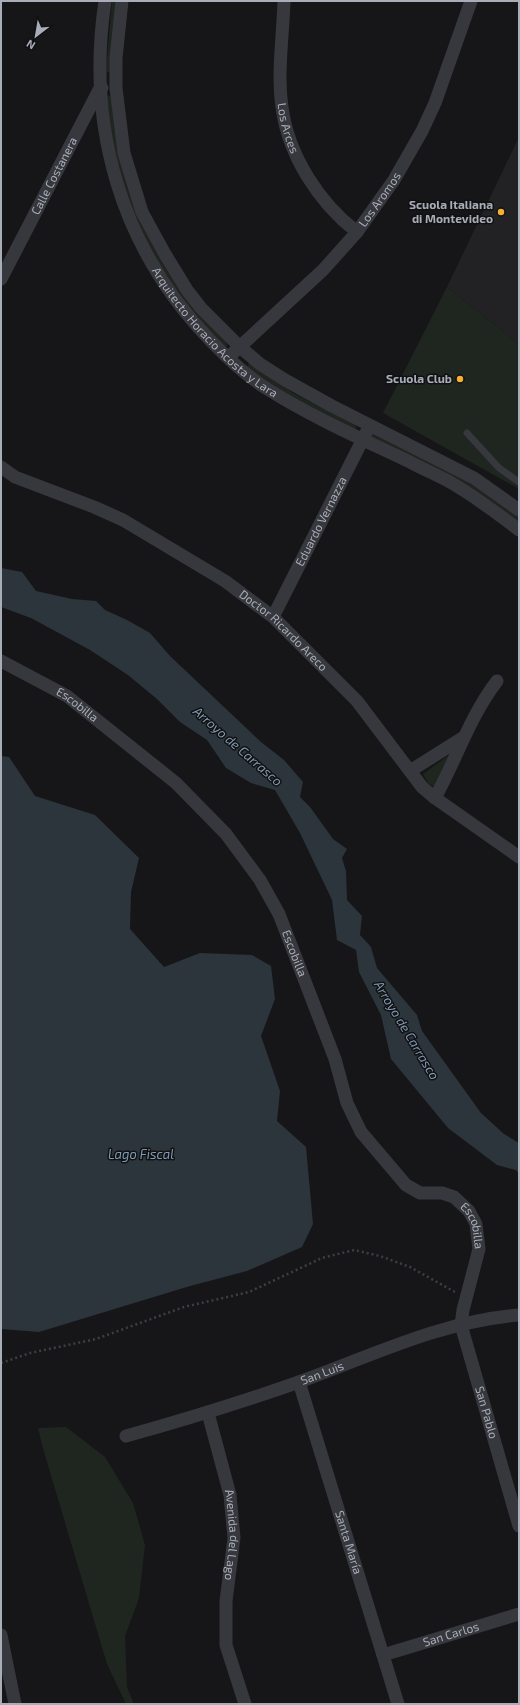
<svg xmlns="http://www.w3.org/2000/svg" width="520" height="1705" viewBox="0 0 520 1705" font-family="'Exo 2',sans-serif">
  <rect width="100%" height="100%" fill="#161618"/>
  <path fill="#222225" d="M519,137V344L447,287Z"/>
  <g fill="#1e261f">
    <path d="M112,1H118L110,72H108L106,70Z"/>
    <path d="M107,96H113L127,177L199,313L226,342L227,345L226,347H224L196,318L156,260L137,220L127,196L113,147Z"/>
    <path d="M447,287L519,344V489L383,413Z"/>
    <path d="M249,363L293,393L356,425V429L354,430L271,386L247,367Z"/>
    <path d="M373,433L443,467L483,491L519,516V525L371,438Z"/>
    <path d="M452,753L436,788L428,783L423,774Z"/>
    <path d="M66,1427L105,1457L133,1503L145,1545L139,1598L125,1636L127,1687L134,1704H126L107,1664L42,1445L38,1428Z"/>
  </g>
  <g fill="#2c353c">
    <path d="M1,568L22,572L36,591L72,599L96,601L105,610L127,620L150,633L170,656L261,742L284,760L303,782L300,797L310,807L333,839L347,849L342,858L346,871L347,900L362,916L360,935L371,947L377,968L417,1015L422,1031L481,1113L504,1134L519,1143V1174L516,1170L497,1165L448,1128L391,1059L381,1015L359,972L356,950L337,940L332,900L300,833L275,790L251,783L226,768L207,740L180,722L157,699L128,675L90,650L31,618L1,607Z"/>
    <path d="M1,756L9,757L35,796L95,815L139,858L131,892L130,929L164,967L200,953L252,955L271,966L275,999L261,1036L280,1091L277,1121L306,1147L313,1224L302,1247L247,1271L190,1286L39,1332L1,1329Z"/>
  </g>
  <g fill="none" stroke-linecap="round" stroke-linejoin="round">
    <path stroke="#3d3f44" stroke-width="2.5" stroke-dasharray="2 3" stroke-linecap="butt" d="M1,1363L30,1353L96,1339L184,1307L249,1292L322,1258L354,1250L380,1256L410,1267L455,1292"/>
    <path stroke="#37383d" stroke-width="7" d="M467,433L499,468L519,482"/>
    <g stroke="#37383d" stroke-width="13">
      <path id="s1" d="M105,1C86,127 121,248 210,340C228,359 246,376 269,390C312,417 364,440 410,462C423,469 437,475 450,482C474,496 497,513 519,530"/>
      <path d="M122,1L116,58V88L124,153L142,212L165,254L187,290L201,308L240,347L260,364L285,380L332,406L474,478L519,510"/>
      <path id="s2" d="M284,1C283,36 277,73 282,107C288,155 319,203 357,232"/>
      <path id="s3" d="M1,279L100,88H102"/>
      <path id="s4" d="M233,353L323,270L357,232L394,180L422,131L435,103L471,1"/>
      <path id="s5" d="M1,467L15,477L94,507L123,520L225,581L273,617L357,701L422,787L435,798L519,857"/>
      <path id="s6" d="M273,617L367,431"/>
      <path id="s7" d="M1,661L67,696L176,783L226,834L260,880L279,914L335,1059L347,1103L361,1132L406,1185L420,1193H442L454,1197L469,1211L476,1224L479,1249L463,1310L461,1325L519,1526"/>
      <path d="M410,771L464,737"/>
      <path d="M435,798C456,760 470,716 497,681"/>
      <path id="s8" d="M299,1382L398,1704"/>
      <path id="s9" d="M208,1413L230,1495L234,1538L226,1601V1645L245,1704"/>
      <path id="s10" d="M126,1436C184,1420 242,1402 299,1382C371,1356 442,1321 519,1315"/>
      <path d="M1,1635L15,1704"/>
      <path id="s11" d="M383,1655L519,1614"/>
    </g>
  </g>
  <g fill="#f2b134" stroke="#111113" stroke-width="1.5">
    <circle cx="501" cy="212" r="4"/>
    <circle cx="460" cy="379" r="4"/>
  </g>
  <g text-anchor="middle" stroke-width="3" stroke-linejoin="round" paint-order="stroke">
    <g font-size="12" fill="#a8adb8" stroke="#111113">
      <text dy="4" stroke="none"><textPath href="#s2" startOffset="128">Los Arces</textPath></text>
      <text dy="4" stroke="none"><textPath href="#s3" startOffset="116">Calle Costanera</textPath></text>
      <text dy="4" stroke="none"><textPath href="#s4" startOffset="213">Los Aromos</textPath></text>
      <text dy="4" stroke="none"><textPath href="#s1" startOffset="366">Arquitecto Horacio Acosta y Lara</textPath></text>
      <text dy="4" stroke="none"><textPath href="#s6" startOffset="107">Eduardo Vernazza</textPath></text>
      <text dy="4" stroke="none"><textPath href="#s5" startOffset="329">Doctor Ricardo Areco</textPath></text>
      <text dy="4" stroke="none"><textPath href="#s7" startOffset="88">Escobilla</textPath></text>
      <text dy="4" stroke="none"><textPath href="#s7" startOffset="424">Escobilla</textPath></text>
      <text dy="4" stroke="none"><textPath href="#s7" startOffset="771">Escobilla</textPath></text>
      <text dy="4" stroke="none"><textPath href="#s10" startOffset="206">San Luis</textPath></text>
      <text dy="4" stroke="none"><textPath href="#s7" startOffset="965">San Pablo</textPath></text>
      <text dy="4" stroke="none"><textPath href="#s9" startOffset="125">Avenida del Lago</textPath></text>
      <text dy="4" stroke="none"><textPath href="#s8" startOffset="168">Santa María</textPath></text>
      <text dy="4" stroke="none"><textPath href="#s11" startOffset="71">San Carlos</textPath></text>
    </g>
    <g font-size="12" font-weight="bold" fill="#a8adb8" stroke="#111113" text-anchor="end">
      <text x="493" y="209">Scuola Italiana<tspan x="493" dy="14">di Montevideo</tspan></text>
      <text x="452" y="383">Scuola Club</text>
    </g>
    <g font-size="13" font-style="italic" fill="#7f9bb3" stroke="#111113">
      <text transform="translate(238 746) rotate(41)" y="5">Arroyo de Carrasco</text>
      <text transform="translate(407 1030) rotate(59)" y="5">Arroyo de Carrasco</text>
      <text x="141" y="1159">Lago Fiscal</text>
    </g>
  </g>
  <rect width="520" height="1705" fill="none" stroke="#a8adb8" stroke-width="4"/>
  <g transform="translate(36 36) rotate(211)" stroke="#111113" stroke-width="3" paint-order="stroke">
  <path d="M0-3L7 15L0 10L-7 15Z" fill="#a8adb8"/>
  <text y="-6" font-size="11" font-weight="bold" text-anchor="middle" fill="#a8adb8">N</text>
  </g>
</svg>
